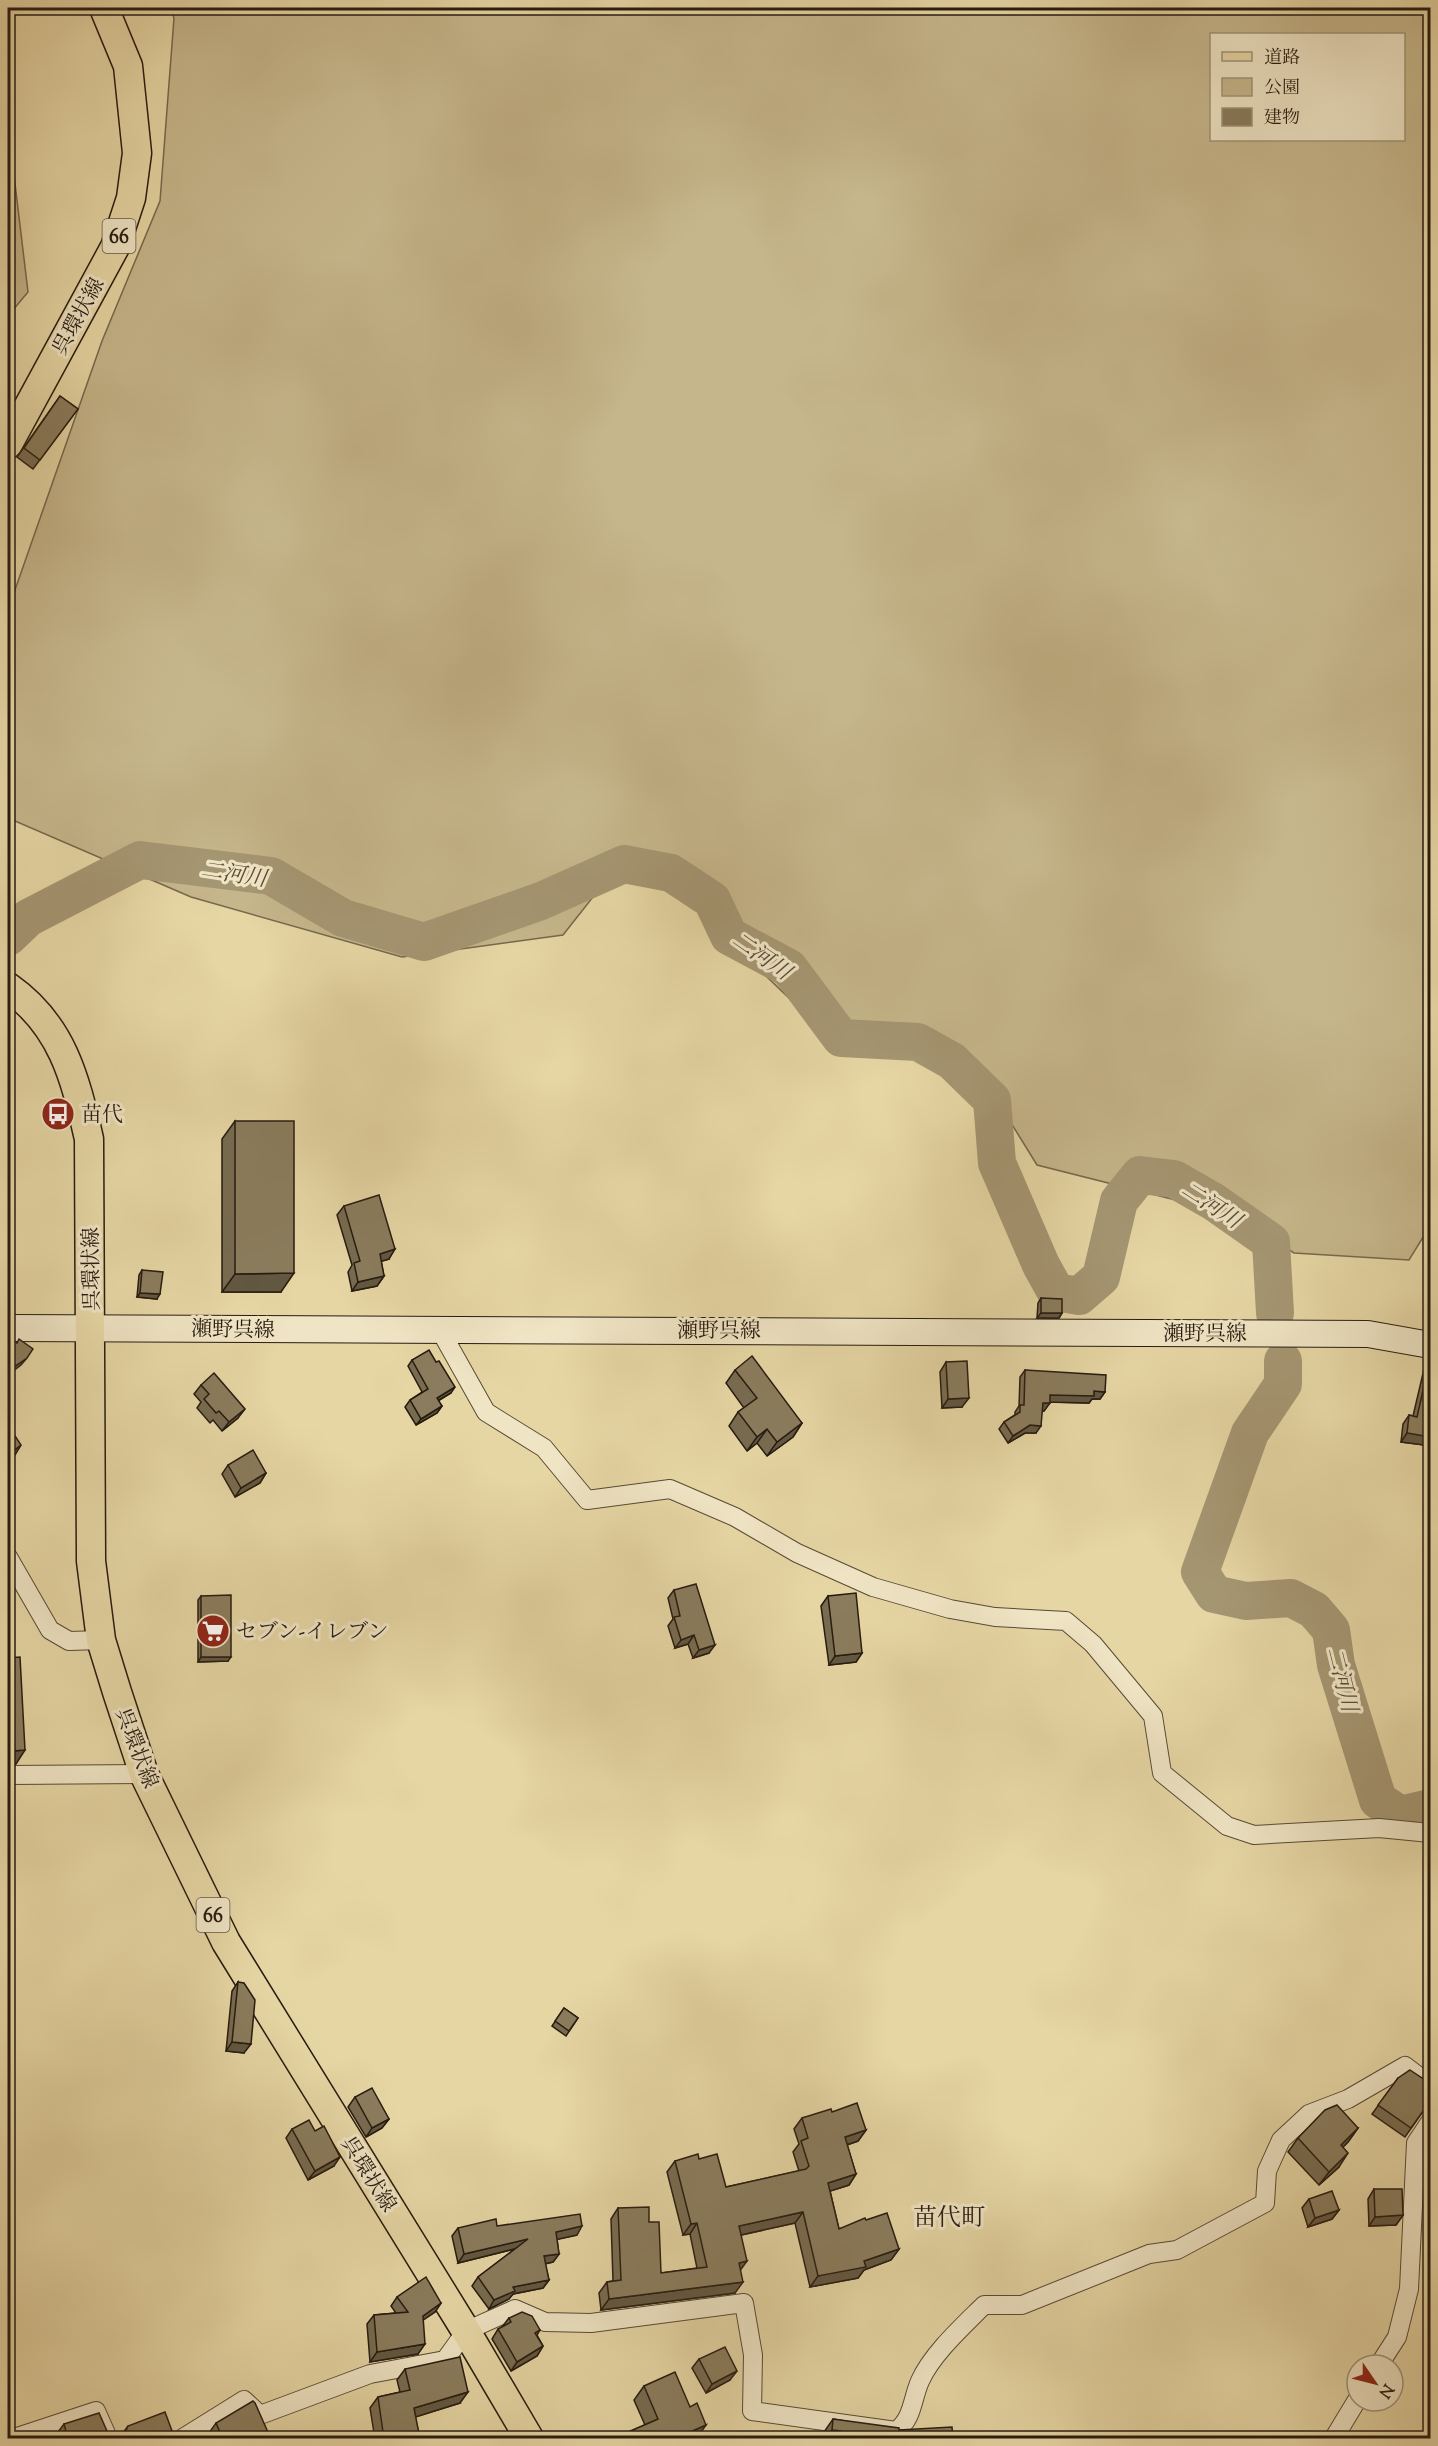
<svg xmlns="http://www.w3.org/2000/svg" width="1438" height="2446" viewBox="0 0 1438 2446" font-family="'Sorts Mill Goudy','Noto Serif JP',serif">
  <rect width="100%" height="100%" fill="#e6d6a4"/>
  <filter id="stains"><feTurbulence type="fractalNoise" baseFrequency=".00333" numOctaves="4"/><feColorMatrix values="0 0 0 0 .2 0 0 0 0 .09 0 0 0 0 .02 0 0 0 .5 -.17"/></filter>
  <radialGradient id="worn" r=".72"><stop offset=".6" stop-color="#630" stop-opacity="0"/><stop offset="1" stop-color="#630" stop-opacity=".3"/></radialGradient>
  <g fill="#c6b68b" stroke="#76684e" stroke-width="1.5" fill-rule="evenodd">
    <path d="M170,8H1430V1226L1409,1260L1294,1253L1235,1215L1037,1165L977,1068L839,1046L723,935L695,889L615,869L563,935L402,957L191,897L8,818V610L102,341L160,201L174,18ZM1212,34H1404V140H1212Z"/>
    <path d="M8,125L28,292L8,316Z"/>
  </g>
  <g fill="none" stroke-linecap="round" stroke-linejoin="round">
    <g stroke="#a59672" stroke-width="38">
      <path d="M8,937L28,918L140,860L271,876L343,918L424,942L541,901L624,864L671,873L712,900L729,936L789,968L841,1038L918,1042L952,1061L992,1100L997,1163L1041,1265L1056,1292L1079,1296L1101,1277L1119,1201L1140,1175L1174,1179L1214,1202L1271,1242L1275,1313"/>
      <path d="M1283,1361V1384L1250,1433L1200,1572L1214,1594L1246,1601L1291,1598L1314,1610L1331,1630L1336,1665L1378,1800L1400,1815L1430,1808"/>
    </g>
    <defs>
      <g id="street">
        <path d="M440,1330L486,1412L544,1448L587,1500L670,1489L735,1517L797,1553L873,1587L950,1609L995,1617L1066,1621L1093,1644L1153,1716L1162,1773L1227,1826L1254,1835L1379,1828L1430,1833"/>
        <path d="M8,1557L50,1630L69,1641L101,1640"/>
        <path d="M8,1775L144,1774"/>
        <path d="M1379,2365L1397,2337L1409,2289L1416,2143L1430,2122"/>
        <path d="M14,2438L96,2411L108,2438"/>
        <path d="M183,2438L244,2400L260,2415L370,2374L445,2360L466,2331L515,2309L545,2322L591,2323L744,2303L753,2355L752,2411L896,2431C913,2419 912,2399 920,2381C932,2354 963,2326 984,2305H1022L1149,2254L1177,2250L1265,2203L1267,2171L1281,2140L1309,2114L1348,2099L1405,2066L1430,2085"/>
        <path d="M1334,2438L1357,2400"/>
      </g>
      <path id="secondary" d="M8,1328L1368,1334L1430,1345"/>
      <g id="primary">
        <path d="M8,444L115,247L131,198L137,153L128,66L104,8"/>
        <path d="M8,987C62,1025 75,1077 89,1139L91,1561L101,1640L117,1692L144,1774L226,1942L466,2331L529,2438"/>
      </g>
    </defs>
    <use href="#street" stroke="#574a35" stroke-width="20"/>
    <use href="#secondary" stroke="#271b10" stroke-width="28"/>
    <use href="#primary" stroke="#271b10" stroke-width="31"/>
    <use href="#street" stroke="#efe4c4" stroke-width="18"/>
    <use href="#secondary" stroke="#efe4c4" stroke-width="26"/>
    <use href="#primary" stroke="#e6d6a4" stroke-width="28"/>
  </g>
  <g fill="#776b50" stroke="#271b10" stroke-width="1.5">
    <path d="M60,396L78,409L33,469L17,457Z"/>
    <path d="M235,1121L281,1292H222V1139Z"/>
    <path d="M344,1206L389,1259L381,1261L384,1276L377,1286L352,1291L348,1272L352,1265L337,1215Z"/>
    <path d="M142,1270L157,1299L137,1297L139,1275Z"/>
    <path d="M1041,1298L1062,1313L1059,1318H1037L1038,1303Z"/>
    <path d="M412,1360L451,1393L438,1401L442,1406L437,1413L416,1425L405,1407L410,1400L422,1392L408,1366Z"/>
    <path d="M1430,1360V1437L1424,1445L1401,1442L1403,1424L1409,1415L1413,1416L1424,1369Z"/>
    <path d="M946,1362L962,1407L942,1408L940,1372Z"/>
    <path d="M735,1370L802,1423L793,1437L767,1456L757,1443L747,1451L729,1426L738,1412L744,1408L726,1383Z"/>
    <path d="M1025,1370L1105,1392L1100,1399H1092L1089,1403L1050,1402L1044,1411H1042L1036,1433H1025L1008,1443L999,1429L1004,1422L1015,1415V1412L1019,1406L1020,1377Z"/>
    <path d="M201,1385L238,1418L222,1431L213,1420L210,1423L197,1408L201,1402L194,1394Z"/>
    <path d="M228,1465L266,1473L260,1483L235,1497L222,1474Z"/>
    <path d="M674,1590L709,1653L693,1658L688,1644L675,1648L668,1626L673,1619L668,1598Z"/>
    <path d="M201,1596L228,1661L198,1662V1600Z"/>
    <path d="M828,1596L862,1653L856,1662L829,1665L821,1606Z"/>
    <path d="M238,1982L244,2053L226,2051L232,1991Z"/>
    <path d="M564,2008L578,2018L566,2036L552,2026Z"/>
    <path d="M1398,2078L1431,2100L1405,2137L1372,2114Z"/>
    <path d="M355,2097L389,2119L382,2128L366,2137L348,2107Z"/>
    <path d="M832,2112L866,2130L858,2141L847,2145L856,2174L849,2185L830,2191L839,2229L866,2220L899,2249L891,2260L864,2270L858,2278L810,2287L795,2223L741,2235L740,2271L735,2293L601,2310L599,2293L607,2282L613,2281L611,2219L618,2208L649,2222L661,2273L697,2268L690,2234L683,2235L667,2172L675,2161L699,2159L726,2187L799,2171L793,2152L799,2144L794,2129L802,2118Z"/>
    <path d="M1358,2128L1348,2142L1343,2147L1339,2167L1319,2185L1288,2152L1298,2138Z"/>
    <path d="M292,2129L315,2131L334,2166L308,2180L286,2138Z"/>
    <path d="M1374,2189L1403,2215L1396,2225L1369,2226L1368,2199Z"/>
    <path d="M1309,2199L1339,2210L1332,2219L1308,2227L1302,2208Z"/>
    <path d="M497,2226L577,2235L557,2239L559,2254L553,2262L545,2264L549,2280L543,2288L513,2294L509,2299L489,2309L472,2286L478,2277L515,2249L458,2263L452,2236L458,2228Z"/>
    <path d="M397,2297L441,2303L435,2312L423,2320L418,2354L370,2362L367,2324L374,2315L396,2313L391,2306Z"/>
    <path d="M509,2318L540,2330L537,2335L543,2346L537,2356L511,2371L492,2339L498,2329L502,2327Z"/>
    <path d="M699,2359L730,2380L706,2393L692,2368Z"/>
    <path d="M405,2369L460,2403L415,2417L420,2439H375L370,2408L378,2397L400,2392L397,2380Z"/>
    <path d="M644,2386L696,2438L622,2439L626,2433L645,2425L634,2400Z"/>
    <path d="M833,2419L953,2439H823L824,2432Z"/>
    <path d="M216,2423L271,2439H207L206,2437Z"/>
    <path d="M64,2424L107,2431L116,2437L122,2434L128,2426L175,2439H56L55,2436Z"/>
  </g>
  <g fill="#615741" stroke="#271b10" stroke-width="1.5">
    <path d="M395,1249L389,1259L373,1264L380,1254Z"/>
    <path d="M294,1273L281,1292H222L235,1274Z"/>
    <path d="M384,1276L377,1286L352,1291L358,1282Z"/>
    <path d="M140,1293L160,1294L157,1299L137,1297Z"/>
    <path d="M1041,1313H1062L1059,1318H1037Z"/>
    <path d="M27,1358L21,1365L8,1375V1371Z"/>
    <path d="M455,1387L451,1393L432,1404L437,1398Z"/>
    <path d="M1094,1391L1105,1392L1100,1399H1092L1089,1403L1045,1402L1050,1395Z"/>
    <path d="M969,1398L962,1407L942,1408L948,1399Z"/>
    <path d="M1043,1403H1050L1044,1411L1037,1410Z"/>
    <path d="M442,1406L437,1413L416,1425L421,1419Z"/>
    <path d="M245,1409L238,1418L222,1431L229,1422Z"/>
    <path d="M802,1423L793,1437L767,1456L777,1442Z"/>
    <path d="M1030,1425L1041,1426L1036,1433H1025L1008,1443L1013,1436Z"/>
    <path d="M767,1429L757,1443L747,1451L757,1437Z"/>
    <path d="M1431,1430V1437L1424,1445L1401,1442L1407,1433Z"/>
    <path d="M21,1445L15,1455L8,1460V1455Z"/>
    <path d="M266,1473L260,1483L235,1497L241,1488Z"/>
    <path d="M694,1635L688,1644L675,1648L681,1640Z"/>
    <path d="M715,1645L709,1653L693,1658L699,1650Z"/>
    <path d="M862,1653L856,1662L829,1665L835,1656Z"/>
    <path d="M201,1657H231L228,1661L198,1662Z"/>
    <path d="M25,1750L16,1764L8,1765V1755L13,1751Z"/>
    <path d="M232,2042L251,2044L244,2053L226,2051Z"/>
    <path d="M389,2119L382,2128L366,2137L372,2128Z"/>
    <path d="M1358,2128L1348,2142L1331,2159L1341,2145Z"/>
    <path d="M866,2130L858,2141L837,2148L845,2137Z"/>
    <path d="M1348,2153L1339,2167L1319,2185L1329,2172Z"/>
    <path d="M340,2157L334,2166L308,2180L315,2171Z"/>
    <path d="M856,2174L849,2185L821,2194L828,2183Z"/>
    <path d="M1339,2210L1332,2219L1308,2227L1315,2218Z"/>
    <path d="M803,2212L795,2223L732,2237L739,2226Z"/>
    <path d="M1403,2215L1396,2225L1369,2226L1375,2217Z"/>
    <path d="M697,2223L690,2234L683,2235L691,2224Z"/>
    <path d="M582,2226L577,2235L550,2241L556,2232Z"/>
    <path d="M528,2239L522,2247L458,2263L464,2254Z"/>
    <path d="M899,2249L891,2260L864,2270L858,2278L810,2287L818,2276L864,2261Z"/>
    <path d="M559,2254L553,2262L538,2265L544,2256Z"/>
    <path d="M747,2261L739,2272V2263Z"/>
    <path d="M549,2280L543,2288L513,2294L509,2299L489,2309L494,2300L513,2287Z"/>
    <path d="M743,2282L735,2293L601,2310L609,2299Z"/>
    <path d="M441,2303L435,2312L416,2325L423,2316Z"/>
    <path d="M425,2344L418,2354L370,2362L377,2352Z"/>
    <path d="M543,2346L537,2356L511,2371L517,2362Z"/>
    <path d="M737,2371L730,2380L706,2393L712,2384Z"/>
    <path d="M468,2392L460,2403L406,2420L414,2408Z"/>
    <path d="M706,2425L696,2439H674Z"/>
    <path d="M832,2430L841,2431L836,2439H826Z"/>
  </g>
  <g fill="#8a7c5d" stroke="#271b10" stroke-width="1.5">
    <path d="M60,396L78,409L40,460L24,448Z"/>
    <path d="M235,1121H294V1273L235,1274Z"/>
    <path d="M379,1195L395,1249L380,1254L384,1276L358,1282L354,1263L360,1261L344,1206Z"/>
    <path d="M142,1270L163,1272L160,1294L140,1293Z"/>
    <path d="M1041,1298L1062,1299V1313H1041Z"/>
    <path d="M12,1339L17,1343L19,1339L33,1349L27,1358L8,1371V1341L10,1343Z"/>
    <path d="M429,1350L436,1362L439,1361L455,1387L437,1398L442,1406L421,1419L410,1400L428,1389L412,1360Z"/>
    <path d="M752,1356L802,1423L777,1442L767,1429L757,1437L738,1412L757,1398L735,1370Z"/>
    <path d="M1430,1360V1437L1407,1433L1409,1415L1417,1417Z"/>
    <path d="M967,1361L969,1398L948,1399L946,1362Z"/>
    <path d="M1025,1370L1106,1375L1105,1392L1094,1391V1396L1050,1395V1403H1043L1041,1426L1030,1425L1013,1436L1004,1422L1020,1412V1405H1024Z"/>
    <path d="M214,1373L245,1409L229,1422L219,1411L216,1413L204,1399L209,1394L201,1385Z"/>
    <path d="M8,1425L21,1445L8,1455Z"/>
    <path d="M253,1450L266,1473L241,1488L228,1465Z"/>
    <path d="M696,1584L715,1645L699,1650L694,1635L681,1640L674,1617L680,1616L674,1590Z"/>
    <path d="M856,1593L862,1653L835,1656L828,1596Z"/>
    <path d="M231,1595V1657H201V1596Z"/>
    <path d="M20,1657L25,1750L13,1751L8,1755V1658Z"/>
    <path d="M238,1982L244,1983L255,2000L251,2044L232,2042Z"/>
    <path d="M564,2008L578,2018L569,2031L555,2021Z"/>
    <path d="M1410,2070L1431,2084V2100L1411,2128L1378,2105L1398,2078Z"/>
    <path d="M372,2088L389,2119L372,2128L355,2097Z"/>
    <path d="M857,2103L866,2130L845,2137L856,2174L828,2183L839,2229L865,2218L866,2220L887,2213L899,2249L864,2261L866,2267L818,2276L803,2212L739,2226L747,2261L739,2263L743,2282L609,2299L607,2282L621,2280L618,2208L649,2207V2222H659L661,2273L707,2267L697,2223L691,2224L675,2161L698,2154L699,2159L717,2154L726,2187L806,2169L809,2166L801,2141L808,2138L802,2118L831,2109L832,2112Z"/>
    <path d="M1337,2105L1358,2128L1341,2145L1348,2153L1329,2172L1298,2138L1325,2110Z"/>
    <path d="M309,2120L315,2131L324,2126L340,2157L315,2171L292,2129Z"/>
    <path d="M1374,2189H1402L1403,2215L1375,2217Z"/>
    <path d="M1332,2191L1339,2210L1315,2218L1309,2199Z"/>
    <path d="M580,2214L582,2226L556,2232L559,2254L544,2256L549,2280L513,2287L515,2291L494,2300L478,2277L528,2239L464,2254L458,2228L496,2219L497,2226Z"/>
    <path d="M426,2277L441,2303L423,2316L425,2344L377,2352L374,2315L408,2312L397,2297Z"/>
    <path d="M522,2312L532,2316L540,2330L535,2333L543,2346L517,2362L498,2329L511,2322L509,2318Z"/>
    <path d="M725,2347L737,2371L712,2384L699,2359Z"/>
    <path d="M460,2357L468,2392L414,2408L420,2439H384L378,2397L410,2390L405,2369Z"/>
    <path d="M675,2372L690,2407L697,2403L706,2425L674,2439H628L626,2433L658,2419L644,2386Z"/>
    <path d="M253,2401L255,2403L271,2439H223L216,2423Z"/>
    <path d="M165,2412L175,2439H68L64,2424L99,2413L107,2431L116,2437L125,2433L128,2426Z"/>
    <path d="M833,2419L899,2428V2430L952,2427L953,2439H840L841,2431L832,2430Z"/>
  </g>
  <defs>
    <symbol id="bus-disc" viewBox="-11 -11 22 22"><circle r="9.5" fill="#8f2418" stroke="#efe4c4"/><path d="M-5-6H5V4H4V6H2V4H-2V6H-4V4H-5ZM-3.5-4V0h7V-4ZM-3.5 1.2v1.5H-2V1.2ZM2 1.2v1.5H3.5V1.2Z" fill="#fff"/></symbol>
    <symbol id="supermarket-disc" viewBox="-11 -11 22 22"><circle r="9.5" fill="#8f2418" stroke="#efe4c4"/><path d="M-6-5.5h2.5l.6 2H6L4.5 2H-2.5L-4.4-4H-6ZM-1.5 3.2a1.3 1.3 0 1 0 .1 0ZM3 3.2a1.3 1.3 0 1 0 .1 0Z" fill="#fff"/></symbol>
  </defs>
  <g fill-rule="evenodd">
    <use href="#bus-disc" x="39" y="1095" width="38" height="38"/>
    <use href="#supermarket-disc" x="194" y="1612" width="38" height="38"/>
  </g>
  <g text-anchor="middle" stroke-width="6" stroke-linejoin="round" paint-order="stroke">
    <g fill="#efe4c4" stroke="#635746" stroke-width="1.5">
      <rect x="102.5" y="219" width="33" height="34" rx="4.5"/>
      <rect x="196.5" y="1898" width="33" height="34" rx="4.5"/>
    </g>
    <g font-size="20" font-weight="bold" fill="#271b10">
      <text x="119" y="243">66</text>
      <text x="213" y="1922">66</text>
    </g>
    <g font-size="21" fill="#271b10" stroke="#efe4c4">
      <text transform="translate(78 316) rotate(-61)" y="7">呉環状線</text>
      <text transform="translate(91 1269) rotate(-91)" y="7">呉環状線</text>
      <text transform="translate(233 1329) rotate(1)" y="7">瀬野呉線</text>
      <text x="719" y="1337">瀬野呉線</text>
      <text x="1205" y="1340">瀬野呉線</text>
      <text transform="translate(137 1748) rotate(69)" y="7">呉環状線</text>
      <text transform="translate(369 2174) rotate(58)" y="7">呉環状線</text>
    </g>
    <g font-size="21" fill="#271b10" stroke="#efe4c4" text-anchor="start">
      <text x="81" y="1121">苗代</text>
      <text x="236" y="1638">セブン-イレブン</text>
    </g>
    <g font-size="22" font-style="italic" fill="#594c37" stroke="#efe4c4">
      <text transform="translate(234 873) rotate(9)" y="8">二河川</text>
      <text transform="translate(762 955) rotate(35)" y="8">二河川</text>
      <text transform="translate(1212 1204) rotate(33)" y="8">二河川</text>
      <text transform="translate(1343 1679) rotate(76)" y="8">二河川</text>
    </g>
    <g font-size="24" fill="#271b10" stroke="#efe4c4">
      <text x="949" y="2225">苗代町</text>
    </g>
  </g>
  <rect width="1438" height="2446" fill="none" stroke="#e6d6a4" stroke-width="30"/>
  <rect x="9" y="9" width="1420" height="2428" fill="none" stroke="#271b10" stroke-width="3"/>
  <rect x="15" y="15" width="1408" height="2416" fill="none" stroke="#271b10" stroke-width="1.5"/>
  <rect x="1210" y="33" width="195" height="108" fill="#efe4c4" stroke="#9f947c" stroke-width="1.5"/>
  <rect x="1222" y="52" width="30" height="9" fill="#e6d6a4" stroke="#9f947c" stroke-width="1.5"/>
  <text x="1264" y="63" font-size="18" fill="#271b10">道路</text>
  <rect x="1222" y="78" width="30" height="18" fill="#c6b68b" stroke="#9f947c" stroke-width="1.5"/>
  <text x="1264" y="93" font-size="18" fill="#271b10">公園</text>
  <rect x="1222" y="108" width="30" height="18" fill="#8a7c5d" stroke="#9f947c" stroke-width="1.5"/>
  <text x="1264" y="123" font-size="18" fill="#271b10">建物</text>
  <g transform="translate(1375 2383) rotate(125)"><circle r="28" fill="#efe4c4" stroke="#9f947c" stroke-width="1.5"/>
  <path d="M0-4.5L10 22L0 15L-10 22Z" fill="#8f2418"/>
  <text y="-9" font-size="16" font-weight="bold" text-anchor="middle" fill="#271b10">N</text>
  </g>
  <rect width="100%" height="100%" filter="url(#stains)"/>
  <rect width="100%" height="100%" fill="url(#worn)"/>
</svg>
